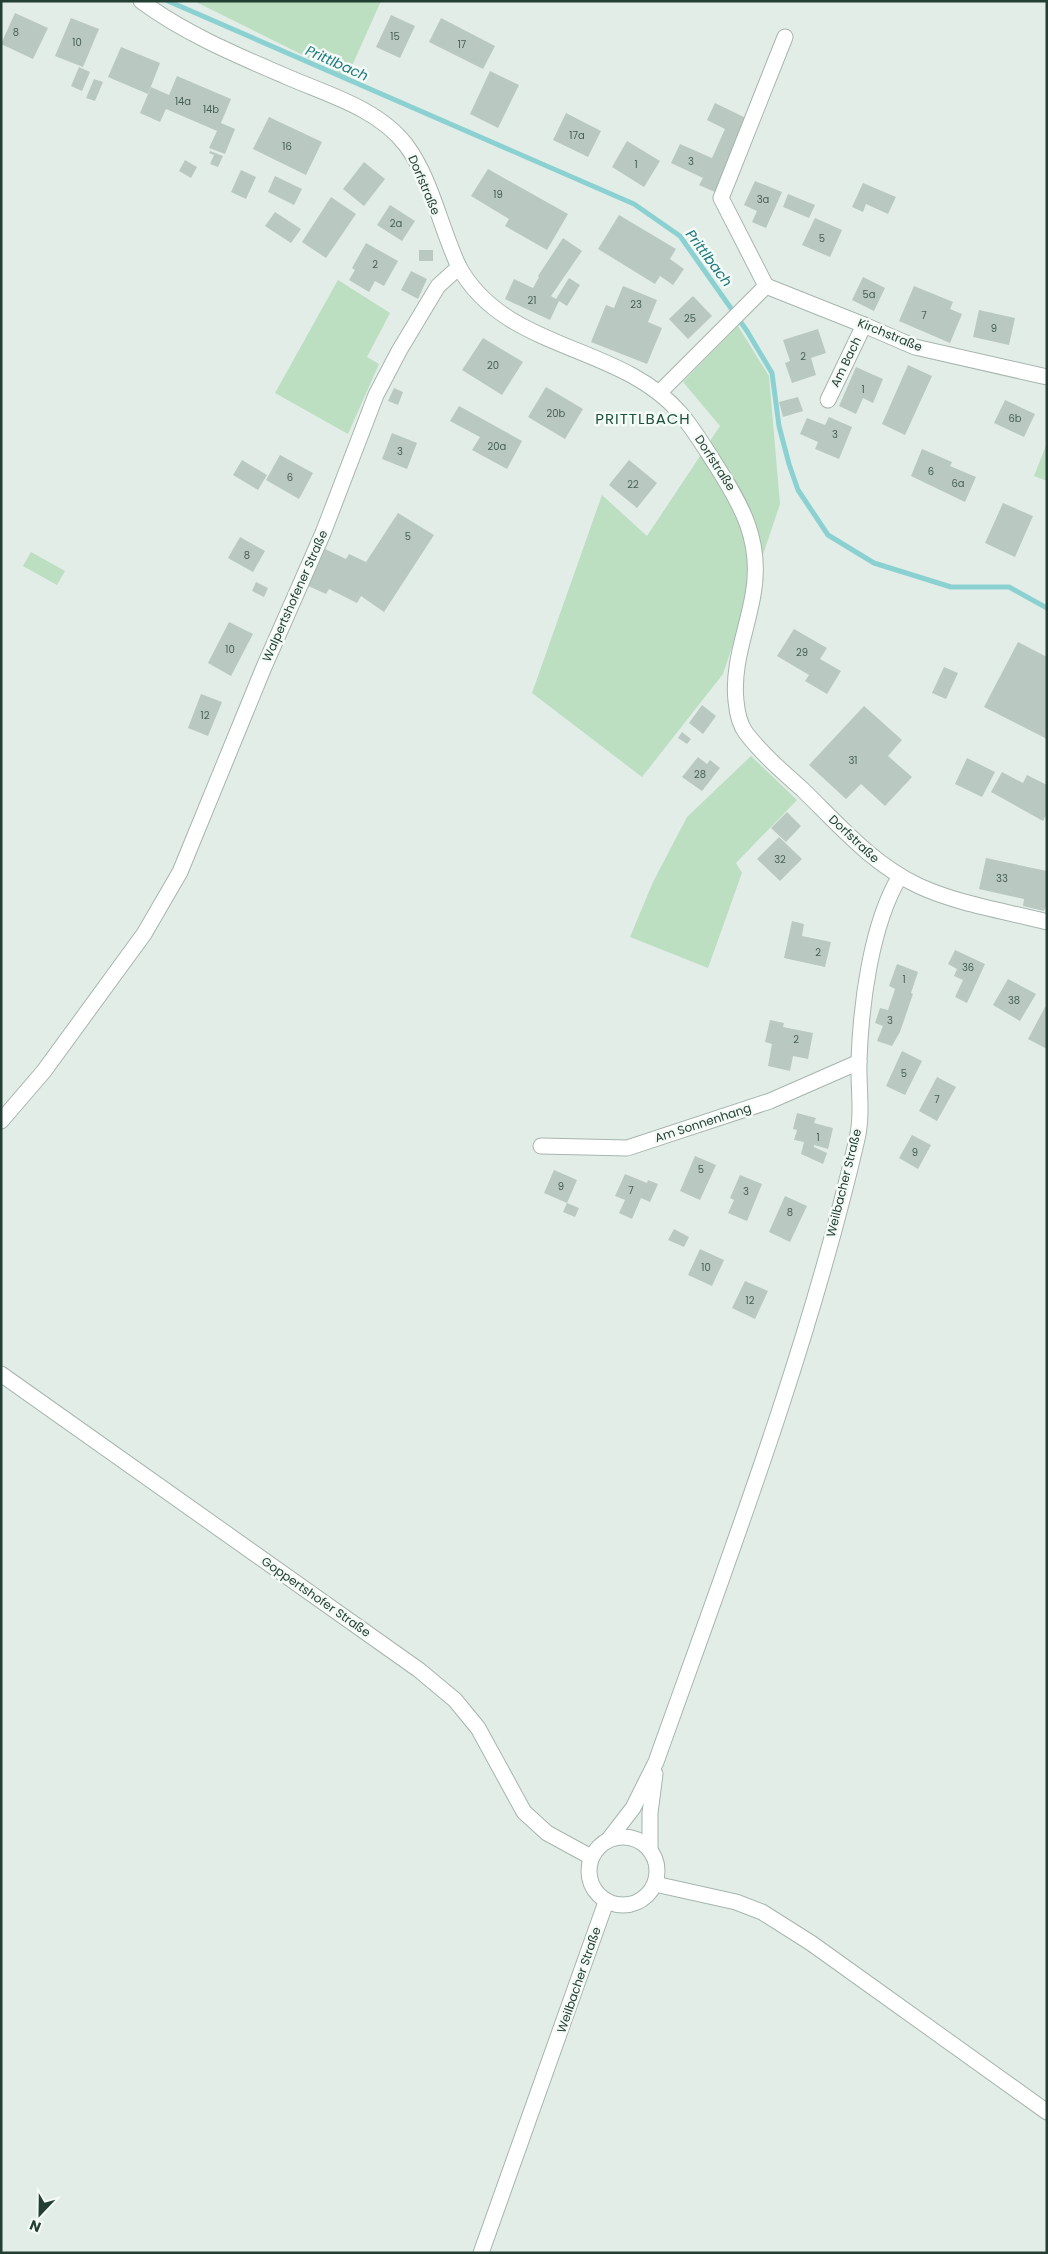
<svg xmlns="http://www.w3.org/2000/svg" width="1048" height="2254" viewBox="0 0 1048 2254" font-family="Poppins,sans-serif">
  <rect width="100%" height="100%" fill="#e3ede8"/>
  <g fill="#bcdec1">
    <path d="M194,1H381L347,77Z"/>
    <path d="M338,280L390,313L367,357L379,364L348,434L275,393Z"/>
    <path d="M738,326L769,376L780,504L723,674L642,777L532,693L602,495L647,536L720,426L683,382Z"/>
    <path d="M1047,443V481L1034,476Z"/>
    <path d="M31,552L65,571L57,585L23,566Z"/>
    <path d="M751,756L797,800L736,863L742,873L708,968L630,937L653,882L687,817Z"/>
  </g>
  <g fill="none" stroke-linecap="round" stroke-linejoin="round">
    <path stroke="#8cd1d2" stroke-width="5" d="M168,1L634,204L680,236L747,331L772,373L779,426L789,464L798,490L828,535L874,563L951,587H1009L1047,608"/>
  </g>
  <g fill="#b9c8c0">
    <path d="M15,13L48,28L33,59L1,44Z"/>
    <path d="M391,15L415,26L400,58L376,47Z"/>
    <path d="M71,18L99,29L83,67L55,56Z"/>
    <path d="M441,18L495,46L483,69L429,42Z"/>
    <path d="M121,47L160,63L148,94L108,77Z"/>
    <path d="M79,67L90,72L82,91L71,86Z"/>
    <path d="M490,71L519,85L498,128L470,114Z"/>
    <path d="M177,76L231,99L221,123L235,129L225,154L209,148L217,131L166,109L160,122L140,113L151,87L169,95Z"/>
    <path d="M94,79L103,82L95,101L86,98Z"/>
    <path d="M715,103L750,120L717,193L699,185L703,178L671,163L680,144L712,158L725,129L707,120Z"/>
    <path d="M566,113L601,131L588,157L553,140Z"/>
    <path d="M269,117L322,142L306,175L253,149Z"/>
    <path d="M627,141L660,161L644,187L612,167Z"/>
    <path d="M210,151L223,156L218,167L210,164L214,155L209,153Z"/>
    <path d="M185,160L197,167L191,178L179,171Z"/>
    <path d="M364,162L385,179L364,206L343,189Z"/>
    <path d="M488,169L568,214L547,250L505,226L509,219L471,196Z"/>
    <path d="M241,170L256,177L246,199L231,192Z"/>
    <path d="M275,176L302,189L294,205L268,192Z"/>
    <path d="M755,181L782,192L766,228L752,222L757,211L744,205Z"/>
    <path d="M863,183L896,197L888,214L866,204L863,212L852,207Z"/>
    <path d="M788,194L815,205L809,218L783,207Z"/>
    <path d="M331,197L356,214L326,258L302,242Z"/>
    <path d="M390,205L415,221L402,241L377,225Z"/>
    <path d="M275,212L301,229L291,243L265,226Z"/>
    <path d="M619,215L676,249L670,259L684,269L673,285L660,276L655,284L598,249Z"/>
    <path d="M815,218L842,230L830,257L802,245Z"/>
    <path d="M563,238L582,251L551,296L556,299L569,278L580,285L567,306L559,301L550,320L505,299L514,279L533,288L539,277L538,276Z"/>
    <path d="M366,243L398,261L384,286L375,281L369,292L349,280L355,270L352,268Z"/>
    <rect x="419" y="250" width="14" height="11"/>
    <path d="M411,271L427,279L418,299L401,290Z"/>
    <path d="M863,277L885,288L874,311L852,300Z"/>
    <path d="M623,286L657,300L648,322L662,328L647,364L591,342L606,305L614,308Z"/>
    <path d="M914,286L953,302L950,309L962,314L950,343L899,321Z"/>
    <path d="M693,296L712,316L688,339L669,319Z"/>
    <path d="M979,310L1015,318L1009,345L973,337Z"/>
    <path d="M818,329L826,353L811,358L816,375L792,383L785,363L790,361L783,340Z"/>
    <path d="M483,338L523,362L502,395L462,370Z"/>
    <path d="M908,365L932,376L905,435L882,424Z"/>
    <path d="M856,367L883,379L873,403L863,398L856,414L839,406Z"/>
    <path d="M546,387L583,409L565,439L528,417Z"/>
    <path d="M394,388L403,392L398,405L388,401Z"/>
    <path d="M798,397L803,411L783,417L779,402Z"/>
    <path d="M1005,400L1035,414L1024,437L994,423Z"/>
    <path d="M459,406L522,441L507,469L472,450L480,437L450,421Z"/>
    <path d="M829,417L852,427L839,459L815,449L818,442L800,434L807,418L825,425Z"/>
    <path d="M392,433L417,443L407,469L382,459Z"/>
    <path d="M922,449L952,462L950,466L976,477L965,502L911,476Z"/>
    <path d="M280,455L313,473L299,499L266,480Z"/>
    <path d="M242,460L267,475L258,490L233,475Z"/>
    <path d="M629,460L657,483L637,508L609,485Z"/>
    <path d="M1003,503L1033,516L1015,557L985,543Z"/>
    <path d="M398,513L434,535L384,612L361,596L357,603L329,589L326,594L306,585L323,548L346,559L349,554L366,562Z"/>
    <path d="M240,537L265,551L253,572L228,558Z"/>
    <path d="M256,582L268,588L264,597L252,591Z"/>
    <path d="M229,622L253,634L231,676L208,663Z"/>
    <path d="M794,629L827,648L820,659L841,671L827,694L805,681L809,675L777,656Z"/>
    <path d="M1018,642L1047,657V739L984,707Z"/>
    <path d="M944,667L958,673L946,699L932,693Z"/>
    <path d="M201,694L222,702L208,736L188,728Z"/>
    <path d="M702,705L716,716L703,734L689,723Z"/>
    <path d="M864,706L902,740L888,756L912,777L885,806L861,784L846,799L809,765Z"/>
    <path d="M682,732L691,739L687,744L678,738Z"/>
    <path d="M698,757L707,764L710,760L720,768L702,791L682,777Z"/>
    <path d="M967,758L995,772L982,797L955,784Z"/>
    <path d="M1002,772L1023,783L1027,775L1047,785V813L1043,821L991,792Z"/>
    <path d="M787,812L801,826L786,842L771,828Z"/>
    <path d="M779,837L802,859L780,881L757,859Z"/>
    <path d="M986,858L1047,871V904L1044,911L1023,906L1024,899L979,889Z"/>
    <path d="M792,921L804,924L802,936L831,942L825,967L784,958Z"/>
    <path d="M955,950L985,964L967,1003L955,997L963,980L954,976L957,969L948,964Z"/>
    <path d="M897,964L918,972L911,993L913,994L900,1032L892,1046L877,1041L883,1026L875,1023L880,1008L888,1010L895,989L889,986Z"/>
    <path d="M1008,979L1036,994L1020,1021L993,1005Z"/>
    <path d="M1045,1007L1047,1008V1049L1028,1039Z"/>
    <path d="M770,1020L784,1023L783,1027L813,1033L808,1059L793,1056L790,1071L768,1066L772,1044L765,1042Z"/>
    <path d="M902,1051L922,1061L905,1095L886,1086Z"/>
    <path d="M937,1077L956,1087L937,1121L919,1111Z"/>
    <path d="M797,1113L816,1118L814,1123L833,1128L828,1149L814,1145V1147L827,1153L823,1164L801,1154L804,1142L794,1140L797,1130L793,1129Z"/>
    <path d="M912,1135L931,1145L918,1169L899,1158Z"/>
    <path d="M695,1156L716,1165L700,1200L680,1191Z"/>
    <path d="M554,1170L577,1180L567,1203L579,1208L575,1217L563,1212L567,1203L544,1193Z"/>
    <path d="M625,1174L647,1183L648,1180L658,1184L650,1202L641,1198L632,1219L619,1213L625,1200L615,1196Z"/>
    <path d="M740,1175L762,1184L747,1221L728,1213L734,1200L730,1198Z"/>
    <path d="M785,1196L807,1206L790,1242L769,1232Z"/>
    <path d="M674,1229L689,1237L684,1247L668,1240Z"/>
    <path d="M700,1249L724,1260L712,1286L688,1275Z"/>
    <path d="M745,1281L768,1291L755,1319L732,1308Z"/>
  </g>
  <g fill="none" stroke-linecap="round" stroke-linejoin="round">
    <defs>
      <g id="minor">
        <path d="M141,1C184,33 236,55 285,76C326,94 378,108 406,145C432,180 440,227 459,267C506,352 620,343 680,413C693,428 703,445 714,462C741,504 763,541 753,595C747,630 732,664 736,701C737,712 740,725 746,733C762,754 783,772 802,789C839,825 872,864 919,886C958,904 1005,911 1047,922"/>
        <path d="M766,286L721,198L785,37"/>
        <path d="M659,393L766,286L864,325L915,347L1047,377"/>
        <path d="M828,400L864,325"/>
        <path d="M1,1121L44,1071L144,934L180,872L264,667L323,533L376,395L399,351L438,286L459,267"/>
        <path d="M541,1146L627,1148L770,1101L859,1062"/>
        <path d="M1,1374L419,1670L455,1700L478,1728L524,1812L547,1833L591,1857"/>
        <circle cx="623" cy="1871" r="34"/>
        <path d="M609,1839L633,1808L656,1762C729,1557 808,1351 857,1139C863,1113 858,1086 859,1060C861,1004 871,924 900,876"/>
        <path d="M650,1849V1813L655,1774"/>
        <path d="M655,1884L736,1902L762,1912L811,1943L1047,2112"/>
        <path d="M481,2253L606,1902"/>
      </g>
    </defs>
    <use href="#minor" stroke="#a6b5ae" stroke-width="17"/>
    <use href="#minor" stroke="#fff" stroke-width="15"/>
  </g>
  <g text-anchor="middle" stroke-width="5" stroke-linejoin="round" paint-order="stroke">
    <g font-size="10" fill="#486157">
      <text x="16" y="36">8</text>
      <text x="395" y="40">15</text>
      <text x="77" y="46">10</text>
      <text x="462" y="48">17</text>
      <text x="183" y="105">14a</text>
      <text x="211" y="113">14b</text>
      <text x="577" y="139">17a</text>
      <text x="287" y="150">16</text>
      <text x="691" y="165">3</text>
      <text x="636" y="168">1</text>
      <text x="498" y="198">19</text>
      <text x="763" y="203">3a</text>
      <text x="396" y="227">2a</text>
      <text x="822" y="242">5</text>
      <text x="375" y="268">2</text>
      <text x="869" y="298">5a</text>
      <text x="532" y="304">21</text>
      <text x="636" y="308">23</text>
      <text x="924" y="319">7</text>
      <text x="690" y="322">25</text>
      <text x="994" y="332">9</text>
      <text x="803" y="360">2</text>
      <text x="493" y="369">20</text>
      <text x="863" y="393">1</text>
      <text x="556" y="417">20b</text>
      <text x="1015" y="422">6b</text>
      <text x="835" y="438">3</text>
      <text x="497" y="450">20a</text>
      <text x="400" y="455">3</text>
      <text x="931" y="475">6</text>
      <text x="290" y="481">6</text>
      <text x="958" y="487">6a</text>
      <text x="633" y="488">22</text>
      <text x="408" y="540">5</text>
      <text x="247" y="559">8</text>
      <text x="230" y="653">10</text>
      <text x="802" y="656">29</text>
      <text x="205" y="719">12</text>
      <text x="853" y="764">31</text>
      <text x="700" y="778">28</text>
      <text x="780" y="863">32</text>
      <text x="1002" y="882">33</text>
      <text x="818" y="956">2</text>
      <text x="968" y="971">36</text>
      <text x="904" y="983">1</text>
      <text x="1014" y="1004">38</text>
      <text x="890" y="1024">3</text>
      <text x="796" y="1043">2</text>
      <text x="904" y="1077">5</text>
      <text x="937" y="1103">7</text>
      <text x="818" y="1141">1</text>
      <text x="915" y="1156">9</text>
      <text x="701" y="1173">5</text>
      <text x="561" y="1190">9</text>
      <text x="631" y="1194">7</text>
      <text x="746" y="1195">3</text>
      <text x="790" y="1216">8</text>
      <text x="706" y="1271">10</text>
      <text x="750" y="1304">12</text>
    </g>
    <g font-size="12" fill="#233f34" stroke="#f4faf6">
      <text transform="translate(424 185) rotate(67)" y="4">Dorfstraße</text>
      <text transform="translate(890 335) rotate(22)" y="4">Kirchstraße</text>
      <text transform="translate(846 362) rotate(-64)" y="4">Am Bach</text>
      <text transform="translate(715 463) rotate(57)" y="4">Dorfstraße</text>
      <text transform="translate(295 596) rotate(-66)" y="4">Walpertshofener Straße</text>
      <text transform="translate(854 839) rotate(43)" y="4">Dorfstraße</text>
      <text transform="translate(703 1123) rotate(-18)" y="4">Am Sonnenhang</text>
      <text transform="translate(844 1183) rotate(-76)" y="4">Weilbacher Straße</text>
      <text transform="translate(316 1597) rotate(35)" y="4">Goppertshofer Straße</text>
      <text transform="translate(579 1980) rotate(-71)" y="4">Weilbacher Straße</text>
    </g>
    <g font-size="14" font-style="italic" fill="#1c787c" stroke="#f4faf6">
      <text transform="translate(337 63) rotate(24)" y="5">Prittlbach</text>
      <text transform="translate(709 258) rotate(53)" y="5">Prittlbach</text>
    </g>
    <g font-size="15" letter-spacing="1" fill="#1e513e" stroke="#f4faf6">
      <text x="643" y="424">PRITTLBACH</text>
    </g>
  </g>
  <rect width="1048" height="2254" fill="none" stroke="#233f34" stroke-width="5"/>
  <g transform="translate(40 2214) rotate(202)" stroke="#f4faf6" stroke-width="4" paint-order="stroke">
  <path d="M0-4L9 19L0 12L-9 19Z" fill="#233f34"/>
  <text y="-8" font-size="14" font-weight="bold" text-anchor="middle" fill="#233f34">N</text>
  </g>
</svg>
